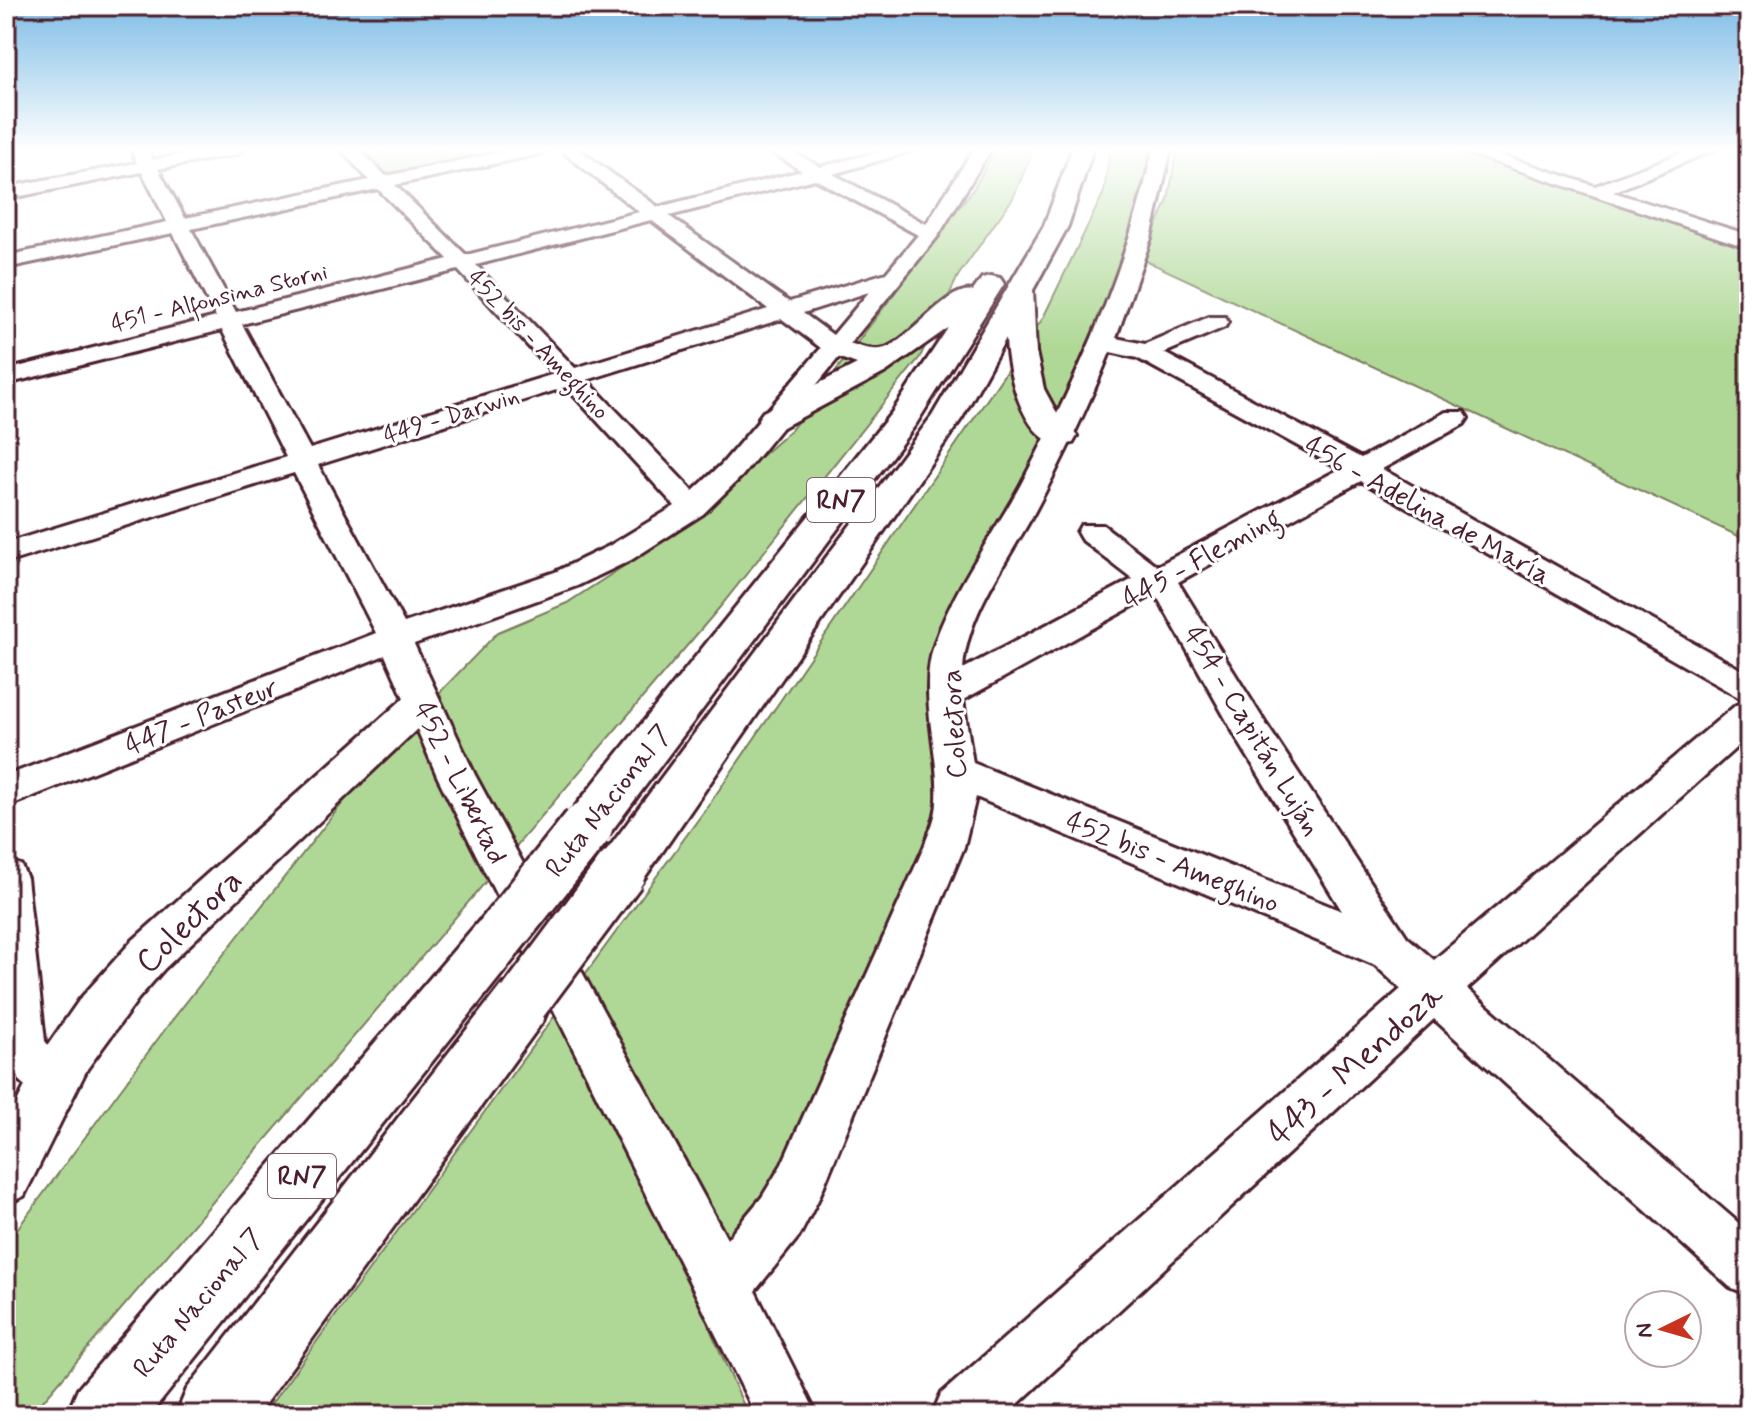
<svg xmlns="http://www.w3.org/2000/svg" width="1755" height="1421" viewBox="0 0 1755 1421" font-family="Mynerve,sans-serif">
  <rect width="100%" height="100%" fill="#fff"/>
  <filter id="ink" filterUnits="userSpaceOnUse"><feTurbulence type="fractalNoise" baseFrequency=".0125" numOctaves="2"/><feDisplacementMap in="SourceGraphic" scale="16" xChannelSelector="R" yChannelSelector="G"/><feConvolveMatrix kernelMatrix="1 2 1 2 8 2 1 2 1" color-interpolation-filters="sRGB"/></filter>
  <g filter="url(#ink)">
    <g fill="#afd896" stroke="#7c7c60" stroke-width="2">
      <path d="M364,149H512L387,175Z"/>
      <path d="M996,149H1034L1013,198L958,276L920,357L720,607L31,1415H6V1244L166,1028L384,750L498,632L567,603L673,534L791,430L974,188Z"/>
      <path d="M1110,149H1154L1153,164L1113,289L1083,364L941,632L940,821L707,1322L748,1415H263L708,806L1043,318L1104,192Z"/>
      <path d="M1177,149H1452L1749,246V541L1142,259L1168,200Z"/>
    </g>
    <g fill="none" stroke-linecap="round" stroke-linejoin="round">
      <defs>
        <g id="minor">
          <path d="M131,149H148L153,160L209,149H245L237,154L158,169L185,218L369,180L340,149H358L386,176L515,149H548L540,154L395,185L466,255L639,212L559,149H578L658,207L802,171L767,149H788L820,167L890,149H919L833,174L926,224L974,149H991L938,236L742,476L703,514L631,560L577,586L414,644L475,775L727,1239L762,1197L782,1164L924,847C929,832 937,817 937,801C940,748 916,692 936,639C956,585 992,537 1020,486C1078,378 1127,269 1153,149H1171L1151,238L1116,338L1145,344L1209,317H1225L1228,322L1225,327L1164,353L1361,458L1446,412H1464L1468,418L1464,424L1382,469L1749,674V736L1467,989L1749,1232V1295L1730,1287L1434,1019L1006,1415H932L941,1394L1401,989L1375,965L976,797L964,847L818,1200L800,1235L755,1291L817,1415H756L438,778L417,729L164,969L138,999L87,1069L24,1196L6,1204V1124L25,1086L6,1068V860L21,865L27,878L45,1041L48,1045L80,999L132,941L404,698L385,655L6,807V776L376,633L294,473L6,563V543L286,457L222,330L6,384V370L216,317L173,233L6,268V256L167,222L142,172L6,199V187L137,163ZM815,179L918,235L886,273L789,302L669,216ZM378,189L448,259L236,312L191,229ZM651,220L768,309L575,368L476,265ZM458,270L554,374L310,449L242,324ZM869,292L833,335L803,313ZM782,319L821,348L722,464L693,491L587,380ZM1110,352L1137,358L1340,469L1157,566L1103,525H1081L1077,532L1081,539L1133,579L963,669C967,613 1008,561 1034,513C1062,461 1088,407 1110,352ZM566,387L675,506L609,546L555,572L404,623L318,465ZM1361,481L1747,702L1736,705L1434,960L1407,937L1266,724L1178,582ZM1153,595L1159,600L1240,744L1342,911L973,763L963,700Z"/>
          <path d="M1456,149H1482L1595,186L1692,149H1716L1613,192L1749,235V248Z"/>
        </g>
        <g id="highway">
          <path d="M1072,149H1093L1068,226L1033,290L1036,352L1044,389L1058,415L1077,436L1073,443C1025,455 1007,373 1006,338L962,418L638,887L620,894L602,887L595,872L602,857L932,416L1044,226Z"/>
          <path d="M991,276L1000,278L1004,284L916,424L604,841L587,847L570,841L563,827L570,813L893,411L948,328L886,372L785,426L774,429L763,426L758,419L763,412L857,364L823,352L819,346L823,340C844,335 863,354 885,348C911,339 949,284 973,291L982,278Z"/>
          <path d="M499,913L518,920L526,937L518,954L150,1415H67L78,1389L480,920Z"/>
          <path d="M523,976L543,983L551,1002L543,1021L257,1415H176L187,1389L503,983Z"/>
        </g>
      </defs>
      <use href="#minor" stroke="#4a1f2b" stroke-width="6"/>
      <use href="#highway" stroke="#4a1f2b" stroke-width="6"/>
      <path stroke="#4a1f2b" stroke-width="3" stroke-dasharray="1 3" stroke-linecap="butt" d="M380,152L394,149"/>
      <use href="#minor" fill="#fff" fill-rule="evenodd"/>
      <use href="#highway" fill="#fff" fill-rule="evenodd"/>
      <defs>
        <g id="highway-bridge">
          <path d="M499,937L587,827"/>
          <path d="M523,1002L620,872"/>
        </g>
      </defs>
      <use href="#highway-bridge" stroke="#4a1f2b" stroke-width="56" stroke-linecap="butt"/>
      <use href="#highway-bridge" stroke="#fff" stroke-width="50"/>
    </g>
  </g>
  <linearGradient id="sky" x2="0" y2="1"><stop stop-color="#7fbde6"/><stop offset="0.43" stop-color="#fff"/><stop offset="1" stop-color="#fff" stop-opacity="0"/></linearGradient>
  <rect width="1755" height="348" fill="url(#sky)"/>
  <g text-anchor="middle" stroke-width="6" stroke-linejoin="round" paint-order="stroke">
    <g font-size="24" fill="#4a1f2b" stroke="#fff">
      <text transform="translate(219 297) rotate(-14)" y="8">451 - Alfonsina Storni</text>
      <text transform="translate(539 344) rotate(47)" y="8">452 bis - Ameghino</text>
      <text transform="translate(451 415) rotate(-17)" y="8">449 - Darwin</text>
    </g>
    <g fill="#fff" stroke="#80626b" stroke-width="2">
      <rect x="807" y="478" width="68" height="44" rx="6"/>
      <rect x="268" y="1154" width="68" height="44" rx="6"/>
    </g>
    <g font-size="26" font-weight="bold" fill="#4a1f2b">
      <text x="841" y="509">RN7</text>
      <text x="302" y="1185">RN7</text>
    </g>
    <g font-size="28" fill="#4a1f2b" stroke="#fff">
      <text transform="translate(1428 509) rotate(29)" y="10">456 - Adelina de María</text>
      <text transform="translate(1201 557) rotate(-29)" y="10">445 - Fleming</text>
      <text transform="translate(201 715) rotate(-22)" y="10">447 - Pasteur</text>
      <text transform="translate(953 724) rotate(-93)" y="10">Colectora</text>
      <text transform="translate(1254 730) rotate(59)" y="10">454 - Capitán Luján</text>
      <text transform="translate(462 782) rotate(64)" y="10">452 - Libertad</text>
      <text transform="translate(607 800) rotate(-52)" y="10">Ruta Nacional 7</text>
      <text transform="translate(1173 861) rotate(22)" y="10">452 bis - Ameghino</text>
      <text transform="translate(197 1302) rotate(-50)" y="10">Ruta Nacional 7</text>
    </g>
    <g font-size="34" fill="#4a1f2b" stroke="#fff">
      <text transform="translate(188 920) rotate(-44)" y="12">Colectora</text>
      <text transform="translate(1354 1063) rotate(-42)" y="12">443 - Mendoza</text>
    </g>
  </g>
  <rect width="1755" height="1421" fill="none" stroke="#fff" stroke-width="32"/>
  <rect x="16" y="16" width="1723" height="1389" fill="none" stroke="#4a1f2b" stroke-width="3" filter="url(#ink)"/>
  <g transform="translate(1663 1329) rotate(265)"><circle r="38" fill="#ffffff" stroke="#b7a5aa" stroke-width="2"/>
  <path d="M0-6L14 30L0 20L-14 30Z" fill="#c8321e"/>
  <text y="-12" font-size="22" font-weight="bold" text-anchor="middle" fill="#4a1f2b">N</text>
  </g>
</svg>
